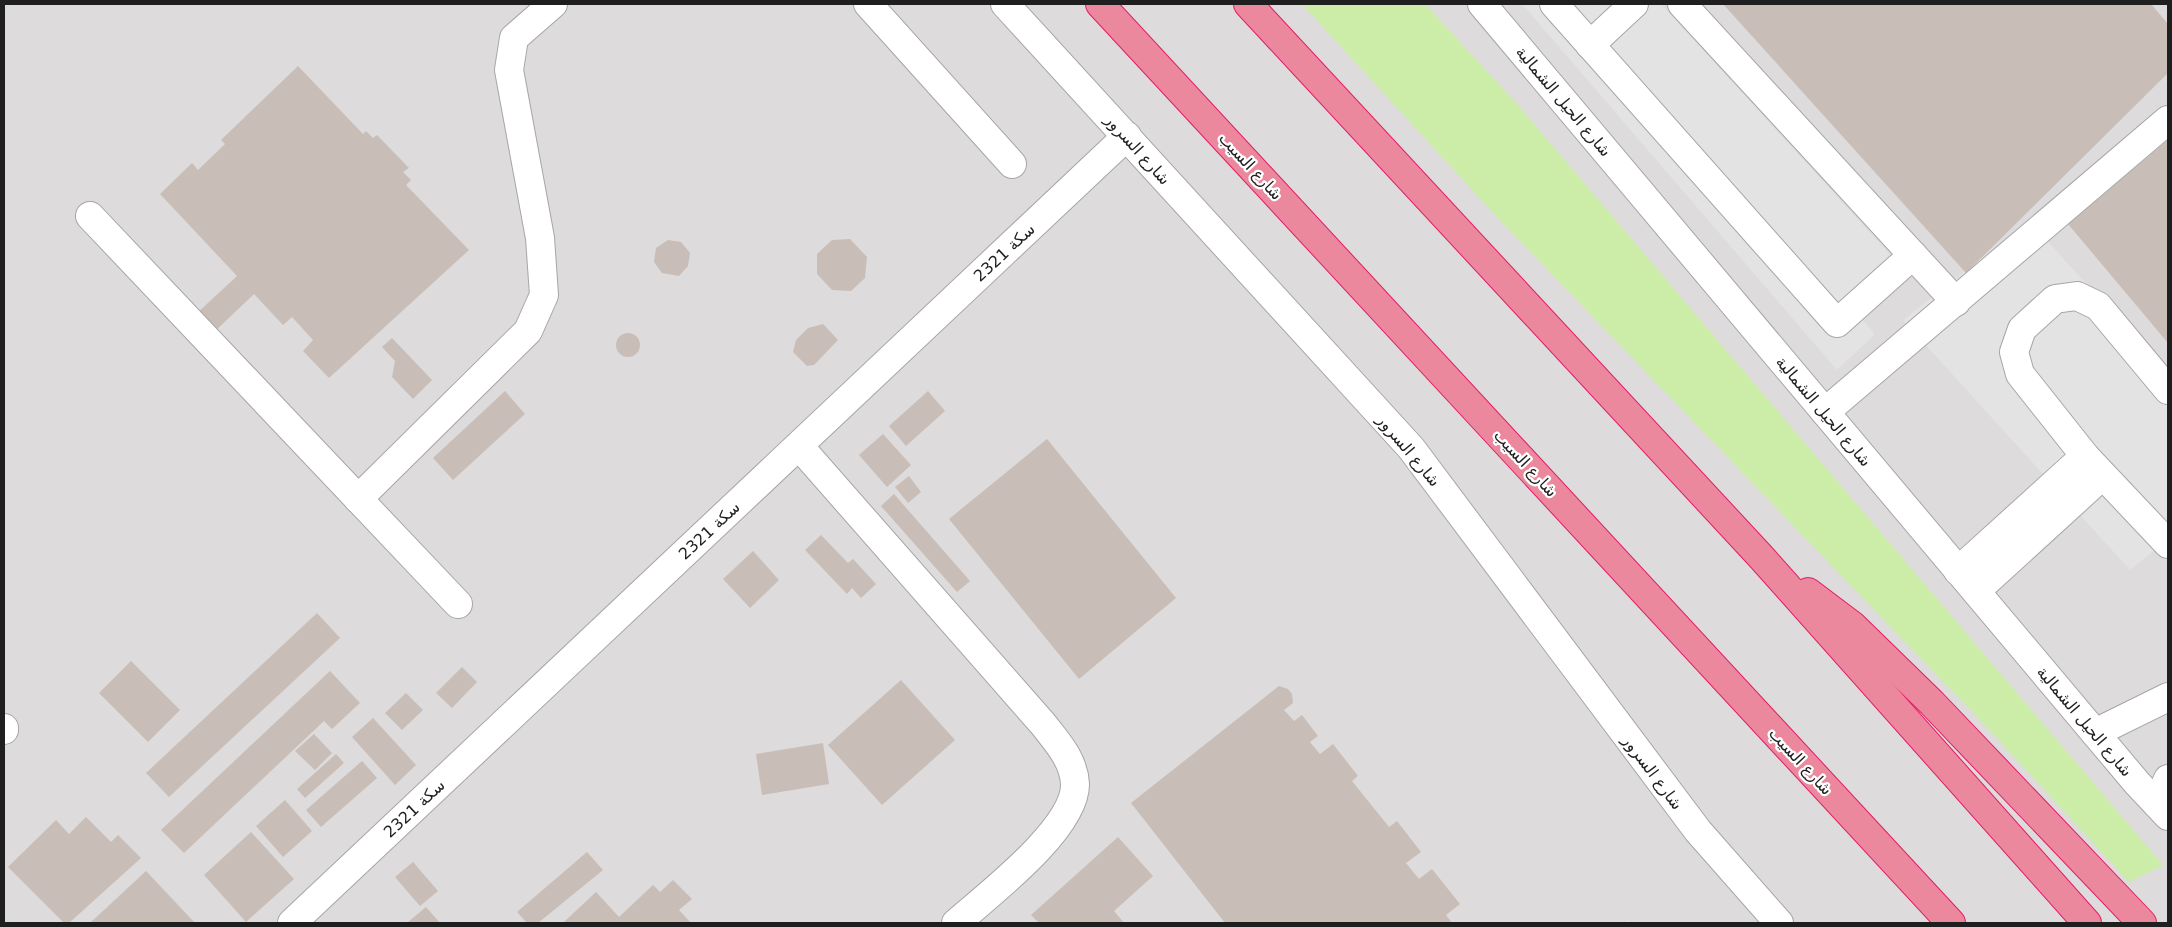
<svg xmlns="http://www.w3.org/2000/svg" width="2172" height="927" viewBox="0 0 2172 927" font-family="'DejaVu Sans',Vazirmatn,sans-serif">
  <rect width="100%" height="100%" fill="#f0ece4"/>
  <path fill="#dddbdb" d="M4,4H2168V923H1630L1628,921L1625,923H4Z"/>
  <path fill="#cceda7" d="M1302,4H1425L1517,104L2163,865L2129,882L1981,721L1495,215Z"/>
  <g fill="#e3e3e3">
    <path d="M1522,4H1661L1894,259L1845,300L1875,334L1837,370Z"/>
    <path d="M2029,221L2168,373V539L2130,570L1903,320Z"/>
  </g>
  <g fill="#c8beb7">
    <path d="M1723,4H2151L2168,24V73L1966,273Z"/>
    <path d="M298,66L363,134L366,131L373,138L377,135L409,168L403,172L411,180L406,185L469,250L329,378L303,351L313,340L292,317L283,325L254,294L212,334L195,315L237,276L160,194L192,163L198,170L225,144L221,140Z"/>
    <path d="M2168,140V343L2068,224Z"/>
    <path d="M850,239L867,257L865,278L851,291L832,290L817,274V254L832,240Z"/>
    <path d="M668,240L681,242L690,253L688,266L679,276L662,273L654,262L656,248Z"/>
    <path d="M823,324L838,340L814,365L807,366L793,352L796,340L808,328Z"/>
    <circle cx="628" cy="345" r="12"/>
    <path d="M392,338L432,380L413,399L392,377L395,361L382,347Z"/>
    <path d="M505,391L525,414L453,480L433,458Z"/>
    <path d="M928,391L945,411L906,446L889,426Z"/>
    <path d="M883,434L911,465L887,487L859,455Z"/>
    <path d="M1047,439L1176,598L1079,679L949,519Z"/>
    <path d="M909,476L921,492L908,503L895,487Z"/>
    <path d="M894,494L970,581L957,592L881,506Z"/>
    <path d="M821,535L848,563L853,559L876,584L861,598L852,588L847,594L805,550Z"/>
    <path d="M753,551L779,580L750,608L723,579Z"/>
    <path d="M317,613L340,638L169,797L146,773Z"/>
    <path d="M131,661L180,710L148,742L99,693Z"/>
    <path d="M462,667L477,682L452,708L436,693Z"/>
    <path d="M330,671L360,703L332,729L324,721L184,853L161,830Z"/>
    <path d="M901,680L955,740L882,805L828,745Z"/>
    <path d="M1279,686L1288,689L1292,694L1293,703L1284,710L1294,721L1302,715L1318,736L1310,742L1320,754L1333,744L1358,776L1352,781L1389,827L1397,821L1421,852L1406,863L1419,879L1432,869L1460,904L1446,915L1452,923H1225L1131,803Z"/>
    <path d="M406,693L423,710L402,730L385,713Z"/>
    <path d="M373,718L416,765L395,785L352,737Z"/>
    <path d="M314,734L332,753L315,770L295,751Z"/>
    <path d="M823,743L829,784L762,795L756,754Z"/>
    <path d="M336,754L344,763L305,798L297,789Z"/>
    <path d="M362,761L377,778L321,827L306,810Z"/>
    <path d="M285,800L312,831L283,857L256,826Z"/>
    <path d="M86,817L111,842L118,835L141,858L69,923H64L8,867L56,820L69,834Z"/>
    <path d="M251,832L294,879L246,922L204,875Z"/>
    <path d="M1118,837L1153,876L1114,911L1124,923H1039L1031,915Z"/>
    <path d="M587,852L603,870L538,923H527L517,912Z"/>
    <path d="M413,862L438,891L420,906L395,877Z"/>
    <path d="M146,871L195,923H90Z"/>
    <path d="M673,880L692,899L679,910L691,923H566L564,922L596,892L619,917L653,885L660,892Z"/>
    <path d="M426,907L440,923H407Z"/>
  </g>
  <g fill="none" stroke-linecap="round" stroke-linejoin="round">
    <defs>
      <g id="minor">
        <path d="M868,4L1012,164"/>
        <path d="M1005,4L1411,448L1698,831L1779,923"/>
        <path d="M1482,4L2137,783L2168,816"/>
        <path d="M1554,4L1837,323L1913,255"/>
        <path d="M1682,4L1956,302"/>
        <path d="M1590,45L1634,4"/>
        <path d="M90,216L458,604"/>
        <path d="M2168,390L2098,306L2077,296L2055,299L2022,329L2014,352L2020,374L2085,456L2168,544"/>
        <path d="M1825,412L2168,120"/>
        <path d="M799,446L1043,724C1057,742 1074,760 1075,784C1076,828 988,895 956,923"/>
        <path d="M358,499L528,331L544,295L540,238L509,70L514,38L553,4"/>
        <path d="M1958,571L2085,456"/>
        <path d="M1976,591L2102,476"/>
        <path d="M4,728V730"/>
        <path d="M2095,733L2168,697"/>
        <path d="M2157,804L2168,779"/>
        <path d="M292,923L1127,136"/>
      </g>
      <g id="highway">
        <path d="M1100,4L1951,923"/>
        <path d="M1248,4L1762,558L2087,923"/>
        <path d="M1808,592L1853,626L1932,703L2142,923"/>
      </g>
    </defs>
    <use href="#minor" stroke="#a6a6a6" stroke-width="30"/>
    <use href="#highway" stroke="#e51b66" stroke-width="30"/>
    <use href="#minor" stroke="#fff" stroke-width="28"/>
    <use href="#highway" stroke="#eb889d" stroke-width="28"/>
  </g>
  <g text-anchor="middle" stroke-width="4.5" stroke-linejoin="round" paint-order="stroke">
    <g font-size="16" fill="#1f1f1f" stroke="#fff">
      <text transform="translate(1564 101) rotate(50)" y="6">شارع الحيل الشمالية</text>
      <text transform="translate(1138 149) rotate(48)" y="6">شارع السرور</text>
      <text transform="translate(1251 166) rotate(47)" y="6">شارع السيب</text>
      <text transform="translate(1004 252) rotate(-43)" y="6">سكة 2321</text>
      <text transform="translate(1824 411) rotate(50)" y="6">شارع الحيل الشمالية</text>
      <text transform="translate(1409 450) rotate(50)" y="6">شارع السرور</text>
      <text transform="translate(1526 463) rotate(47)" y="6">شارع السيب</text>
      <text transform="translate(709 530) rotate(-43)" y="6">سكة 2321</text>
      <text transform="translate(2085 721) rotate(50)" y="6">شارع الحيل الشمالية</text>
      <text transform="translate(1801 761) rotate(47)" y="6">شارع السيب</text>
      <text transform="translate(1653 772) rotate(53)" y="6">شارع السرور</text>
      <text transform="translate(414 808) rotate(-43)" y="6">سكة 2321</text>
    </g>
  </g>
  <rect width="2172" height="927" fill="none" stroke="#1f1f1f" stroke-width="10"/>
</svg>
